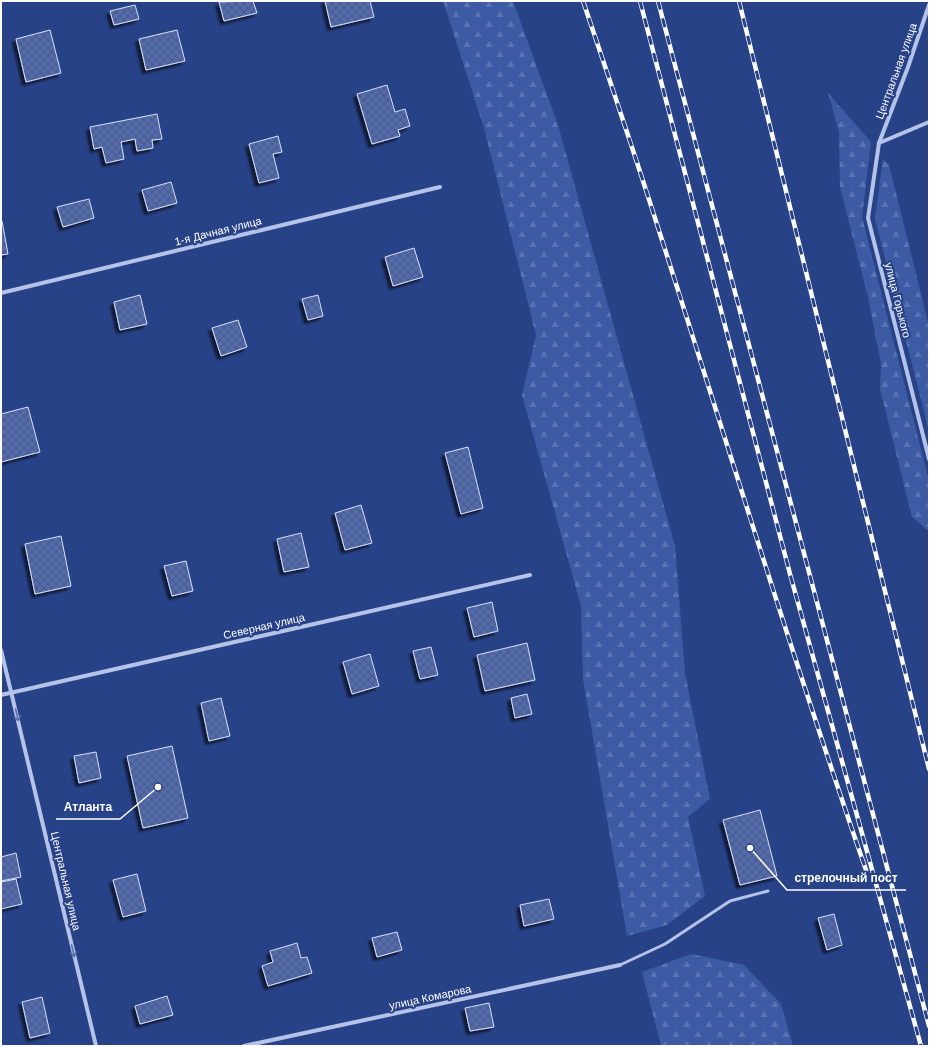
<svg xmlns="http://www.w3.org/2000/svg" width="930" height="1047" viewBox="0 0 930 1047" font-family="Helvetica,sans-serif">
  <defs>
    <pattern id="forest-firs" width="22" height="20" patternUnits="userSpaceOnUse"><rect width="22" height="20" fill="#3d5aa4"/><path d="M5 1l3.5 6h-7zM16 11l3.5 6h-7z" fill="#5a73b2"/></pattern>
    <pattern id="building-cross-hatch" width="8" height="8" patternUnits="userSpaceOnUse"><rect width="8" height="8" fill="#516bb0"/><path d="M0 0l8 8M0 8l8-8" fill="none" stroke="#4e5874"/></pattern>
    <filter id="shadow"><feDropShadow dx="-3.5" dy="3.5" stdDeviation="1" flood-color="#0009"/></filter>
  </defs>
  <rect width="100%" height="100%" fill="#284288"/>
  <g fill="url(#forest-firs)">
    <path d="M443,1H513L558,125L675,546L685,673L710,799L688,817L705,896L667,925L627,936L583,679L581,606L522,395L536,335L484,128Z"/>
    <path d="M828,93L871,142L862,217L929,481V530H927L912,517L880,389L881,364L868,297L840,187L839,132Z"/>
    <path d="M883,159L889,165L929,326V431L875,219Z"/>
    <path d="M691,954L744,965L781,1004L793,1046H661L642,972Z"/>
  </g>
  <g fill="url(#building-cross-hatch)" stroke="#d8e1f7" filter="url(#shadow)">
    <path d="M253,1L257,13L224,21L219,2Z"/>
    <path d="M325,1H370L374,17L331,27Z"/>
    <path d="M135,5L139,19L114,25L110,11Z"/>
    <path d="M50,30L61,73L26,82L16,39Z"/>
    <path d="M177,30L185,61L146,70L139,39Z"/>
    <path d="M387,85L395,112L405,109L410,126L398,130L400,136L372,144L357,94Z"/>
    <path d="M157,114L162,139L152,140L153,148L137,151L135,139L121,142L124,159L106,163L102,147L94,149L90,127Z"/>
    <path d="M278,136L282,152L273,154L279,178L259,183L249,144Z"/>
    <path d="M171,182L177,203L148,211L142,190Z"/>
    <path d="M89,199L94,218L63,227L57,207Z"/>
    <path d="M2,221L8,254L1,255V222Z"/>
    <path d="M414,248L423,277L393,286L385,257Z"/>
    <path d="M140,295L147,324L120,330L114,302Z"/>
    <path d="M318,295L323,316L308,320L302,299Z"/>
    <path d="M238,320L247,347L221,356L212,328Z"/>
    <path d="M28,407L40,452L1,462V414Z"/>
    <path d="M468,447L483,508L461,514L445,453Z"/>
    <path d="M361,505L372,543L345,550L335,513Z"/>
    <path d="M301,533L309,567L284,572L277,539Z"/>
    <path d="M61,536L71,586L35,594L25,544Z"/>
    <path d="M186,561L193,591L172,596L164,566Z"/>
    <path d="M492,602L498,631L474,637L467,608Z"/>
    <path d="M527,643L535,680L485,691L477,655Z"/>
    <path d="M431,647L438,675L420,679L413,651Z"/>
    <path d="M370,654L379,686L352,694L343,662Z"/>
    <path d="M527,694L532,714L515,718L511,698Z"/>
    <path d="M221,698L230,736L209,741L201,703Z"/>
    <path d="M172,746L188,818L143,828L127,756Z"/>
    <path d="M96,752L101,778L79,783L74,756Z"/>
    <path d="M760,810L777,876L740,885L723,820Z"/>
    <path d="M16,853L21,877L1,881V857Z"/>
    <path d="M137,874L146,911L123,917L113,880Z"/>
    <path d="M16,879L22,904L1,909V882Z"/>
    <path d="M549,899L554,919L524,926L520,905Z"/>
    <path d="M834,914L842,945L827,950L818,918Z"/>
    <path d="M397,932L402,950L377,957L372,938Z"/>
    <path d="M297,943L301,958L307,957L312,973L268,986L262,966L273,962L270,951Z"/>
    <path d="M167,996L173,1015L140,1024L135,1006Z"/>
    <path d="M42,997L50,1033L30,1038L22,1002Z"/>
    <path d="M489,1003L494,1027L470,1031L465,1008Z"/>
  </g>
  <g fill="none" stroke-linecap="round" stroke-linejoin="round">
    <path stroke="#b5c3e9" stroke-width="3" d="M620,965L665,944L730,901L768,891"/>
    <g stroke="#b5c3e9" stroke-width="4">
      <path d="M929,5L908,67L879,143L868,218L929,459"/>
      <path d="M879,143L929,122"/>
      <path d="M1,293L440,187"/>
      <path d="M1,650L96,1046"/>
      <path d="M1,695L530,575"/>
      <path d="M244,1046L620,965"/>
    </g>
    <defs>
      <g id="rail">
        <path d="M583,1C607,72 631,143 654,215C724,433 791,653 866,870"/>
        <path d="M640,1L790,574L921,1046"/>
        <path d="M658,1L929,1026"/>
        <path d="M739,1L929,769"/>
      </g>
    </defs>
    <use href="#rail" stroke="#fff" stroke-width="4.5"/>
    <use href="#rail" stroke="#284288" stroke-width="3" stroke-dasharray="9" stroke-linecap="butt"/>
  </g>
  <defs><path id="oneway-shaft" d="M-6 0H5M1.5-3L5.5 0L1.5 3" fill="none" stroke-width="1.6" stroke-linecap="round" stroke-linejoin="round"/></defs>
  <g stroke="#596faa">
    <use href="#oneway-shaft" transform="translate(17 715) rotate(77)"/>
    <use href="#oneway-shaft" transform="translate(73 951) rotate(77)"/>
  </g>
  <g text-anchor="middle" stroke-width="4" stroke-linejoin="round" paint-order="stroke">
    <g font-size="11" fill="#fff" stroke="#284288">
      <text transform="translate(896 71) rotate(-70)" y="4">Центральная улица</text>
      <text transform="translate(218 231) rotate(-14)" y="4">1-я Дачная улица</text>
      <text transform="translate(898 300) rotate(76)" y="4">улица Горького</text>
      <text transform="translate(264 626) rotate(-13)" y="4">Северная улица</text>
      <text transform="translate(66 881) rotate(77)" y="4">Центральная улица</text>
      <text transform="translate(430 997) rotate(-12)" y="4">улица Комарова</text>
    </g>
  </g>
  <path fill="none" stroke="#fff" stroke-width="1.5" d="M158 787L120 819H56M750 848L787 890H906"/>
  <g fill="#fff" stroke="#284288" stroke-width="1.5">
    <circle cx="158" cy="787" r="4"/>
    <circle cx="750" cy="848" r="4"/>
  </g>
  <g font-size="12" text-anchor="middle" font-weight="bold" fill="#fff" stroke="#284288" stroke-width="4" stroke-linejoin="round" paint-order="stroke">
    <text x="88" y="811">Атланта</text>
    <text x="846" y="882">стрелочный пост</text>
  </g>
  <rect width="930" height="1047" fill="none" stroke="#ffffff" stroke-width="4"/>
</svg>
